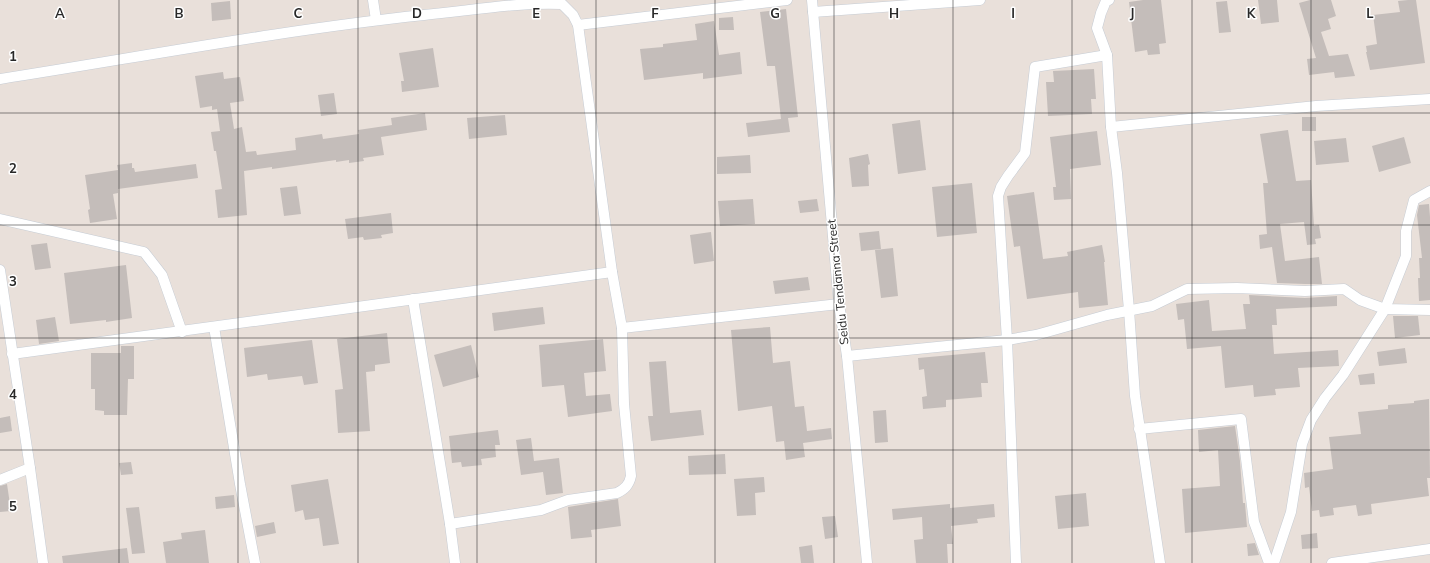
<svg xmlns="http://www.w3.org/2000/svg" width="1430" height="563" viewBox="0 0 1430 563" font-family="Mulish,sans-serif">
  <rect width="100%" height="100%" fill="#e9e0da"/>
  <g fill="#c4bdba">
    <path d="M1143,0H1161L1166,43L1159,44L1160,54L1148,55L1147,50L1135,52L1129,2Z"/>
    <path d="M1258,0H1277L1279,22L1261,24Z"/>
    <path d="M1310,0H1331L1336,16L1328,19L1331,29L1321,32L1329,56L1348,54L1355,76L1335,78L1334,72L1309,75L1307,59L1316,58L1299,3Z"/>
    <path d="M1408,0H1416L1425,63L1370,70L1366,52H1367L1366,46L1377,44L1373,15L1400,12L1398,1Z"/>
    <path d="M230,1L231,19L212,21L211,3Z"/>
    <path d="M1227,1L1231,32L1219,33L1216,2Z"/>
    <path d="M786,9L798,117L788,118L790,132L748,137L746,123L781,119L775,66H767L760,12Z"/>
    <path d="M733,17L734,30H719V18Z"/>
    <path d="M714,21L719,55L740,52L742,74L703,79V73L644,80L640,49L663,47V44L697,40L695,24Z"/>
    <path d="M433,48L439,87L402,92L401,81H404L399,53Z"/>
    <path d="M1094,69L1096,99H1091L1092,114L1048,116L1046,82H1054L1053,71Z"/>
    <path d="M223,72L224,79L240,77L244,101L230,103L234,129L242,127L246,152L256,151L257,155L296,150L295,138L322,134L323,139L359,134L358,130L392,125L391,118L425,113L427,130L381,137L384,155L363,158L364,161L349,163V160L336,162V160L272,169V167L244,171L247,215L218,218L215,190L222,189L216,151H214L211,132L220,131L217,109L212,110V106L200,108L195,76Z"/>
    <path d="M334,93L337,114L321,116L318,95Z"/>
    <path d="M505,115L507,135L469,139L467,118Z"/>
    <rect x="1302" y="117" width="14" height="14"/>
    <path d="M920,120L926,170L898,174L892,124Z"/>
    <path d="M1288,130L1296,181L1311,180L1314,226L1319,225L1321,238L1315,239L1316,244L1307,245L1304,222L1280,224L1285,261L1319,257L1322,284H1305L1277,283L1272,247L1260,249L1259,235L1267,234L1263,183H1268L1260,134Z"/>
    <path d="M1097,131L1101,165L1070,169L1071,199L1054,200L1053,187H1056L1050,137Z"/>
    <path d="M1404,137L1411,163L1379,172L1372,146Z"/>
    <path d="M1346,138L1349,162L1316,165L1314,141Z"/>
    <path d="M868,154L870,164L868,165L869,186L852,187L849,158Z"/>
    <path d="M750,155L751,173L717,174V157Z"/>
    <path d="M132,163V168H134L135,172L196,164L198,178L118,189V193L113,194L117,219L90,223L88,210L90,209L85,175L118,170L117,165Z"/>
    <path d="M972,183L977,233L937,237L932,187Z"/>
    <path d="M297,186L301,214L284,216L280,188Z"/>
    <path d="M1034,192L1043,259L1068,256L1067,252L1102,245L1105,262H1104L1108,305L1079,308L1078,292L1027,299L1020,246L1014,247L1007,196Z"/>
    <path d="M753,199L755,224L720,226L718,201Z"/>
    <path d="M817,199L819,211L800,213L798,201Z"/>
    <path d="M1429,204L1430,217V300L1419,301L1418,278H1420L1419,258H1422L1417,215L1419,205Z"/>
    <path d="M391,213L393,233L381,235L382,238L364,240L363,237L348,239L345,219Z"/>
    <path d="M879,231L881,249L861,251L859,233Z"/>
    <path d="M711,232L714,261L694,264L690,235Z"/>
    <path d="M47,243L51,268L35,270L31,245Z"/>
    <path d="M893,248L898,296L881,298L875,250Z"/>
    <path d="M126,265L132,318L106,322V320L70,324L64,273Z"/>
    <path d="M808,277L810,290L775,294L773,281Z"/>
    <path d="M1249,295L1305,298L1337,296V306L1276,309L1277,325H1272L1274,354L1338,350L1339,366L1298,368L1300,387L1275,389L1276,395L1254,397L1253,385L1225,388L1221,346L1187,349L1184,319L1178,320L1176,304L1209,300L1212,331L1246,329L1243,304H1250Z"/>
    <path d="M543,307L545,324L494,331L492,313Z"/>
    <path d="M1393,316H1418L1420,335L1395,338Z"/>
    <path d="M55,317L59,341L39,344L36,320Z"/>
    <path d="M770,327L773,363L790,361L795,407L804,406L807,431L831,428L832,439L803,443L805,457L786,460L784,441L776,442L772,406L738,411L731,330Z"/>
    <path d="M387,333L390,363L375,365V371L366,372L370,431L338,433L335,390L343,389L337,339Z"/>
    <path d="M603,339L606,371L584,373L586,396L610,394L612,411L568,417L564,385L542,387L539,345Z"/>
    <path d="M312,340L318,383L304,385L302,376L268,380L267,374L247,377L244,348Z"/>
    <path d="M471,345L479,377L443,387L434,355Z"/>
    <path d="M121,346H134V379H128L127,415H104V411L95,410V389H91V353H121Z"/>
    <path d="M1405,348L1407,363L1379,366L1377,352Z"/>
    <path d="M985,352L988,383H981L982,397L946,400V407L923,409L922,397L927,396L924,369L919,370L918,358Z"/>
    <path d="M666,361L670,413L701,410L704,435L651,441L648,416H653L649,362Z"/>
    <path d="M1374,373L1375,384L1360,385L1358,375Z"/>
    <path d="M1429,399L1430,478H1427L1429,496L1371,504L1372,514L1358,516L1356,505L1333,508L1334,515L1320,517L1319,510L1312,511L1309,487L1305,488L1304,473L1333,469L1329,437L1361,434L1358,412L1388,409V405L1414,403V401Z"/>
    <path d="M886,410L888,442L875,443L873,411Z"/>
    <path d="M10,416L12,431L0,433V418Z"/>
    <path d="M1235,426L1240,461L1243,503H1245L1247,527L1185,533L1182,489L1220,486L1218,450L1199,452L1198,430Z"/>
    <path d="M498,430L500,445H495L496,457L481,459L482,465L462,467L461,462L452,463L449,436Z"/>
    <path d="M531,438L534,461L559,458L563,493L546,495L543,472L521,475L516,440Z"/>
    <path d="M725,454L726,474L689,475L688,456Z"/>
    <path d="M131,462L133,474L121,475L119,463Z"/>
    <path d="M764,477L765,492L755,493L756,515L737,516L734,479Z"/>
    <path d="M328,479L339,544L323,546L319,518L305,520L303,510L295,512L291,485Z"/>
    <path d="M7,484L11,511L0,512V486Z"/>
    <path d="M1086,493L1089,526L1058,529L1055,496Z"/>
    <path d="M234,495L235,507L216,509L215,497Z"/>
    <path d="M618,499L621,526L591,530L592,537L571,539L568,507Z"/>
    <path d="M950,504V508L994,504L995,517L977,519L978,523L951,526L953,544H947L948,563H916L914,540L923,539L922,517L893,520L892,509Z"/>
    <path d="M139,507L145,553L132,554L126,508Z"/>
    <path d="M835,516L838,537L825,539L822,517Z"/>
    <path d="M274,522L276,533L257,537L255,526Z"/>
    <path d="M205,530L209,563H166L163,542L182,539L181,533Z"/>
    <path d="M1317,533L1318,548L1302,549L1301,535Z"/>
    <path d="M1255,543L1259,555L1248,556L1247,544Z"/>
    <path d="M812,545L814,563H801L799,547Z"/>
    <path d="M127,548L129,563H63L62,556Z"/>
  </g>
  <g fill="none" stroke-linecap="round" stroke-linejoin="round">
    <defs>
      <g id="street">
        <path d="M373,0L376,20"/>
        <path d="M812,0L839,304L847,356L867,563"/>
        <path d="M1109,0L1106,1L1101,13L1097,28L1107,55L1111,127L1117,173L1129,310L1135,396L1160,563"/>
        <path d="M813,12L980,0"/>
        <path d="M578,25L787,0"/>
        <path d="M0,79C141,57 282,30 424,15C469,11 516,2 562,4L573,15L578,25L612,272L622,328L624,404L631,476C629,485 625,489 617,493L568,500L541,510L450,524"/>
        <path d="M1111,127L1316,106L1430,99"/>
        <path d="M0,219L144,252L162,275L182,332"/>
        <path d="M0,270L30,468L43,563"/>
        <path d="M413,299L450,524L455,563"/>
        <path d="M214,327L240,484L255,563"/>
        <path d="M622,328L839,304"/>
        <path d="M12,354C212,328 412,299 612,272"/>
        <path d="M847,356L1007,340L1036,335L1107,315L1152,306L1187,289L1237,288L1305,291L1344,289L1360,300L1385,309L1430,310"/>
        <path d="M1139,429L1241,419L1254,522L1269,563"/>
        <path d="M0,480L30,468"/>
        <path d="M1016,563L1007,340L998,196L1001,187L1008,176L1025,153L1035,67L1107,55"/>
        <path d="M1274,563L1291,512L1302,444L1311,420L1325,398L1343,375L1385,309L1406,256V231L1414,200L1430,191"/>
        <path d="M1332,563L1430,549"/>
      </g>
    </defs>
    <use href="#street" stroke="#c6ccd4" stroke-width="11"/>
    <use href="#street" stroke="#fff" stroke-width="10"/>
  </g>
  <path fill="none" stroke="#282828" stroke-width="1" stroke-opacity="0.55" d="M119,0V563M238,0V563M358,0V563M477,0V563M596,0V563M715,0V563M834,0V563M953,0V563M1072,0V563M1192,0V563M1311,0V563M0,113H1430M0,225H1430M0,338H1430M0,450H1430"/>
  <g text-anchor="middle" stroke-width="3" stroke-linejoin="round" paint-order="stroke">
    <g font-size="12" fill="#282828" stroke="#fff">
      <text transform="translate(838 282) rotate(-96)" y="4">Seidu Tendanna Street</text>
    </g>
  </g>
  <g font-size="13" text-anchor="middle" font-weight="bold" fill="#282828" stroke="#fff" stroke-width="3" stroke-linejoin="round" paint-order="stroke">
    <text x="60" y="18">A</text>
    <text x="179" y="18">B</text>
    <text x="298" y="18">C</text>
    <text x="417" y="18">D</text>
    <text x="536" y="18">E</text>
    <text x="655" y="18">F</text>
    <text x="775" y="18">G</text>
    <text x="894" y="18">H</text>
    <text x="1013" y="18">I</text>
    <text x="1132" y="18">J</text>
    <text x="1251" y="18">K</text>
    <text x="1370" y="18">L</text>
    <text x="13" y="61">1</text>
    <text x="13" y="173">2</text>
    <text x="13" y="286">3</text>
    <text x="13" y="399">4</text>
    <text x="13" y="511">5</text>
  </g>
</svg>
